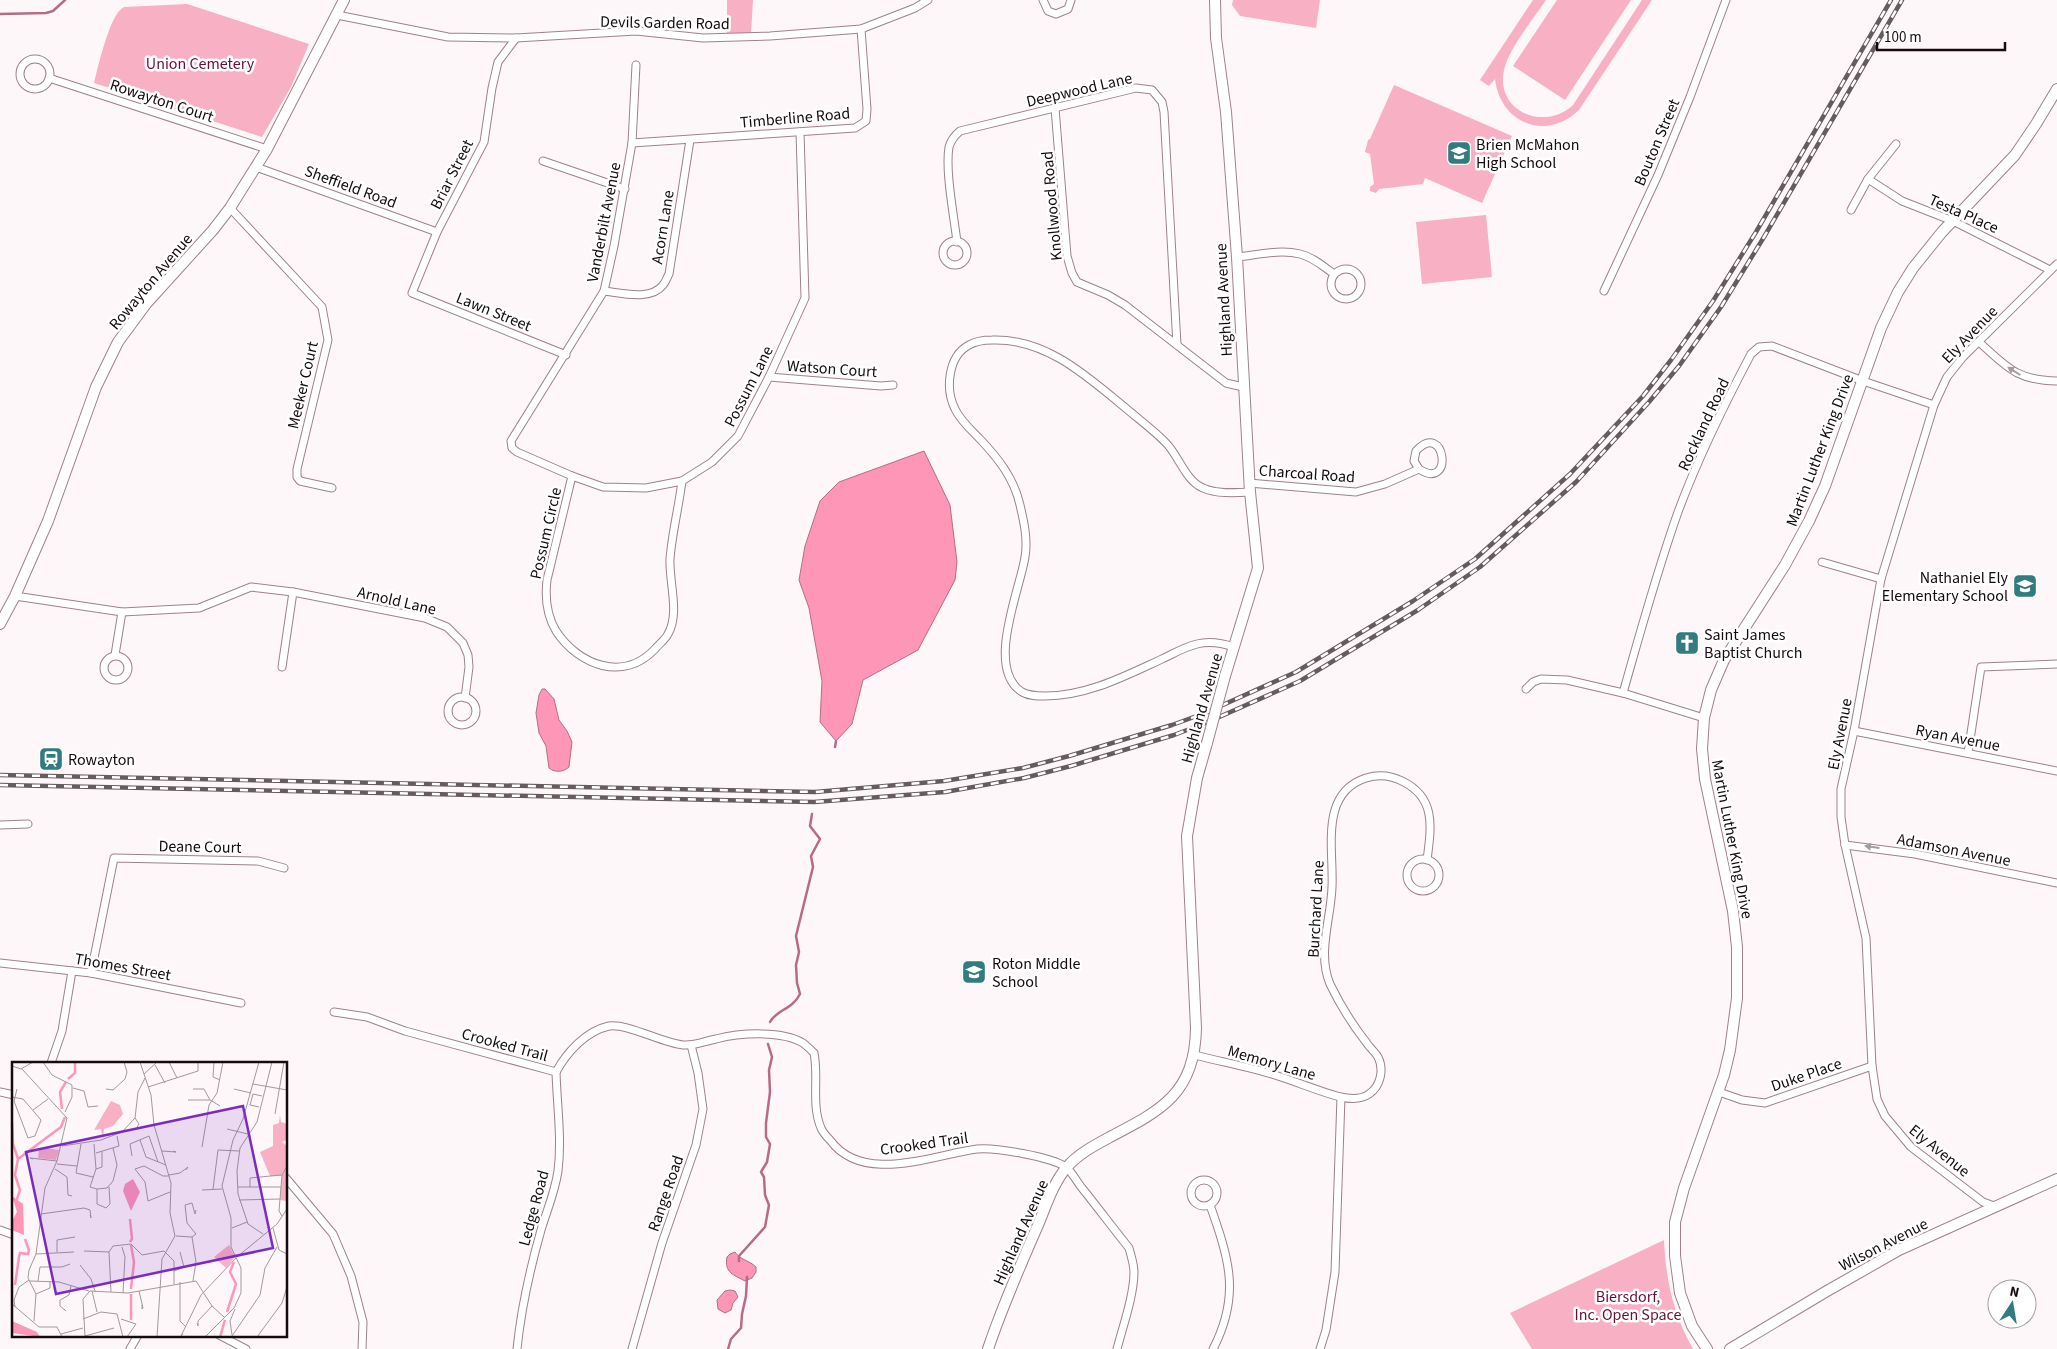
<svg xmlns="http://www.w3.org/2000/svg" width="2057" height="1349" viewBox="0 0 2057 1349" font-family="'Source Sans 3',sans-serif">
  <rect width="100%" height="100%" fill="#fef7f9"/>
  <g fill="#f8b0c5">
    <path d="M727,0H753L751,33L727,35Z"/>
    <path d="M1233,0H1320L1316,28L1240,16L1232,5Z"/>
    <path d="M1533,0H1546C1534,18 1508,50 1504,70C1495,111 1544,132 1573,105L1642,0H1652L1579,110C1546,142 1500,123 1495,79L1489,86L1480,80Z"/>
    <path d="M1557,0H1631L1565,100L1513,66Z"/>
    <path d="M187,4L309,44L291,87L262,137L94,83C98,67 110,13 124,7Z"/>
    <path d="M1394,85L1512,136L1482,203L1425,178L1423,184L1379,189L1376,193L1370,191V187L1374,184L1370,154L1365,152L1368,140L1370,139Z"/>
    <path d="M1486,215L1492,277L1422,284L1416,222Z"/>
    <path d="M1664,1240C1666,1281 1673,1313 1693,1349H1532L1510,1313Z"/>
  </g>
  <g fill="#fd96b7" stroke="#b76c84">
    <path d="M924,451L950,505L957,562L955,580L918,650L863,680L852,724L836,741L820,722L822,681L809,608L799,580L805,546L820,501L839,482Z"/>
    <path d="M542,689H545L554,699L559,720L567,731L572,742L569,767C564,772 555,773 549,768L546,746L539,733L536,713L539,695Z"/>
    <path d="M735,1252C740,1260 749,1260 756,1267V1272L752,1278L745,1281C734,1275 724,1273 727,1257L730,1254Z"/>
    <path d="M730,1290L735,1291L738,1297L733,1303L731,1310L725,1313L718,1309L717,1300L725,1291Z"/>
  </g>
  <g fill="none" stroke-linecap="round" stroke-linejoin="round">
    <g stroke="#b76c84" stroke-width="2.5">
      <path d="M0,14L46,13L53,11L65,0"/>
      <path d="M835,747L836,741"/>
      <path d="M770,1022C777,1009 792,1010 800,994L797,983L796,965L799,952L796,936L813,867L811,856L820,839L810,826L812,814"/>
      <path d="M739,1261V1256L765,1227L769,1205L765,1195L764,1177L761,1172L767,1162L770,1144L766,1137V1123L770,1092L769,1070L772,1057L768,1044"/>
      <path d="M728,1349L731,1339L741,1328L742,1314L746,1296L747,1277"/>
    </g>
    <defs>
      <g id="street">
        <path d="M1043,0L1048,11L1056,14L1068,9L1071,0"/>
        <path d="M337,15L448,37L516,38L636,31L703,38L770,36L861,29L915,8L928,0"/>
        <path d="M516,38L498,62L492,88L484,142L437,232L412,293L566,355"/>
        <circle cx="35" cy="74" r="15"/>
        <path d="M636,65L632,143L614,246L604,291L511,441L512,448L517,452L572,476L603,487L646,488L682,481L712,462L738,436L769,377L805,298L800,132"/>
        <path d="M49,78L267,149"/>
        <path d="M1055,108L1067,256L1072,273L1077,282L1108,295L1125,305L1226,383L1243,387"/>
        <path d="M632,143L855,128L866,121L867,109L861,29"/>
        <path d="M543,161L625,189"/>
        <path d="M256,167L437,232"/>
        <path d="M1868,179L1902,201L1953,221L2050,270"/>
        <path d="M230,208L322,307L328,340L297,469V477L300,481L332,488"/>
        <path d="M1851,210L1868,179L1896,144"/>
        <circle cx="955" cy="253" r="12"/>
        <path d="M957,242C954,216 945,171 949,147C951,140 954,136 960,131L1136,88L1152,90L1162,102L1164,112L1177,345"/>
        <path d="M1237,257C1257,255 1280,249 1300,254C1313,257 1324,267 1334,274"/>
        <circle cx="1346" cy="284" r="15"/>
        <path d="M604,291C621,293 651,301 663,285C666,282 667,277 669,274L690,140"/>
        <path d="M1604,291L1658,175L1690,97L1726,0"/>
        <path d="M1979,342C2008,368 2016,380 2057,381"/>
        <path d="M769,377L881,386L893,385"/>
        <path d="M572,476L547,580C545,597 547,616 556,631C579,666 624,682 655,649C659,644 665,640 668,634C680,613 669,583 670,559C672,533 679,506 682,481"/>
        <path d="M1249,483L1356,492L1385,484L1419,469C1455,492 1445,419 1416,451L1414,461L1419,469"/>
        <path d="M1822,562L1881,579"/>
        <path d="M15,596L122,612L199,608L251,587L293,592L425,618L447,627L463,643L468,655L469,667L465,698"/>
        <path d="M1234,647C1222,643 1209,641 1197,644C1184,647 1173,654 1162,659C1125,676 1087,696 1045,696C1037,696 1029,696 1022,692C985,669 1020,590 1025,557C1028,540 1024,522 1020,505C1014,478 998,458 979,438C970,429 960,420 955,409C945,389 948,356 969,345C976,341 984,340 992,340C1047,338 1089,378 1128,410C1141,421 1156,432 1167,444C1179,457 1186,481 1203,488C1216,494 1235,493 1250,492"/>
        <path d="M115,655L122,612"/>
        <circle cx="116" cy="668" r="12"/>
        <path d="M282,667L293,592"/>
        <path d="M1526,689L1533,682L1541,679L1567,680L1623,693L1704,718"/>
        <path d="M1623,693C1640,633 1657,571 1678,512C1698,458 1724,405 1751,354L1759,347L1772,346L1863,381L1934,405"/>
        <circle cx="462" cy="711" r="14"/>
        <path d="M1854,731L2057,771"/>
        <path d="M1968,753L1981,667L2057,664"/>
        <path d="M0,825L28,824"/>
        <path d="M1845,845L1915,854L2057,883"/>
        <circle cx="1423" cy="875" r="16"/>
        <path d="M0,963L91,973L241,1003"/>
        <path d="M91,973L114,858L258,861L284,868"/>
        <path d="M334,1012L367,1017L405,1031L556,1072C567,1052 586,1031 609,1026C627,1023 662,1043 683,1045C695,1046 705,1041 716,1039C739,1033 782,1030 803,1043C807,1046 811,1050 814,1053C819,1077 811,1105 821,1128C823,1133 827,1137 830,1140C863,1185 932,1155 977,1149C995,1147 1051,1157 1066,1167C1072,1172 1077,1182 1082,1188C1098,1208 1113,1228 1129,1248C1131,1256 1134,1264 1134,1272C1134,1295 1123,1326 1117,1349"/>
        <path d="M1195,1055C1222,1062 1249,1067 1275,1075C1297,1082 1318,1091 1340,1097C1350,1099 1361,1100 1369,1094C1381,1086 1384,1069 1378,1057C1375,1052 1369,1047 1366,1042C1352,1024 1340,1005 1330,984C1317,953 1331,919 1332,887C1334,850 1319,793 1366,778C1379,774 1390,775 1402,781C1437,798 1431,828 1427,860"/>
        <path d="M51,1063L62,1031L72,971"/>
        <path d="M0,1092L14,1095"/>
        <path d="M1719,1092L1742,1100L1765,1103L1872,1066"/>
        <path d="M286,1178L333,1234L351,1276L363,1322L362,1349"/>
        <circle cx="1204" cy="1193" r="13"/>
        <path d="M1210,1205C1229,1259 1241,1295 1213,1349"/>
        <path d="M1997,1207L1983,1202L1911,1147L1885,1116L1877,1099L1872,1066L1866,938L1845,845L1841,817V789L1854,731L1881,579L1934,405L1947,377L1963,357L2057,264"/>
        <path d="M0,1230L14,1235"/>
        <path d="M219,1335L246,1349"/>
        <path d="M130,1349L138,1335"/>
        <path d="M517,1349C521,1309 530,1269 541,1230C547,1210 555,1192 558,1171C562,1139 557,1105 556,1072"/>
        <path d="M632,1349L662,1243L696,1145L703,1109L698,1073L691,1045"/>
        <path d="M1320,1349L1326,1330L1335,1272L1341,1097"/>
      </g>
      <g id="secondary">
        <path d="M1215,0L1216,38L1226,112L1237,257L1250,492L1258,568L1225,676"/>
        <path d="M0,624L15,596L48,521L96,387L118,342L146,304L213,230L230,208L267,149L344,0"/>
        <path d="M988,1349C1002,1307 1020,1266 1038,1225C1046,1206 1053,1183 1067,1167C1078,1154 1095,1145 1110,1137C1162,1110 1195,1093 1196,1028L1187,836L1197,778L1207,743"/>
        <path d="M1707,1349L1692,1326L1680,1293L1675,1256V1222L1684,1188L1724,1075L1730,1050L1737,998V947L1733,911L1705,779L1702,749L1704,718L1711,690L1724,660L1785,565L1809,521L1825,486L1881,328L1898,292L1913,268L1942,232L2015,155L2036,124L2057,89"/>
        <path d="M1730,1349L1827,1291L1899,1250L2057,1179"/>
      </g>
    </defs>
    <use href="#street" stroke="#9e8289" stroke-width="9"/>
    <use href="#secondary" stroke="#9e8289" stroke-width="12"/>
    <use href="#street" stroke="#fff" stroke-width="7"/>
    <use href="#secondary" stroke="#fff" stroke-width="10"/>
    <defs>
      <g id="rail">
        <path d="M0,775L815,792L944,781L1023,768L1069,756L1172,725L1205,713L1296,672L1413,601L1475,559L1570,474L1643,396L1671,360L1713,301L1756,232L1891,0"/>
        <path d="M0,785L814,802L945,792L1024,778L1071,766L1174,735L1208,722L1300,681L1418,610L1480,567L1576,482L1649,402L1679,366L1721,307L1764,237L1902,0"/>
      </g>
    </defs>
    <use href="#rail" stroke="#655c5e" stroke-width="4.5"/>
    <use href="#rail" stroke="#fff" stroke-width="2.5" stroke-dasharray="8" stroke-linecap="butt"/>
    <defs>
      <path id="secondary-bridge" d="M1207,743L1225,676"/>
    </defs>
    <use href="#secondary-bridge" stroke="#9e8289" stroke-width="12" stroke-linecap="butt"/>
    <use href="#secondary-bridge" stroke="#fff" stroke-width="10"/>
  </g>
  <defs><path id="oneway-solid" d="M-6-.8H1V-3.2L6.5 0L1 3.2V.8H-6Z" transform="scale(1.25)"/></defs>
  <g fill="#a19d9f">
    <use href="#oneway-solid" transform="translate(2014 371) rotate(-148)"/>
    <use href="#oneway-solid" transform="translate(1872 847) rotate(-172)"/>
  </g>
  <defs>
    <symbol id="school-square" viewBox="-11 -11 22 22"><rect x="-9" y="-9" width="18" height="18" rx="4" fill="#327b7f" stroke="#fff"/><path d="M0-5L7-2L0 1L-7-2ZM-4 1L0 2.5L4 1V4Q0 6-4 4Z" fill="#fff"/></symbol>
    <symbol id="church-square" viewBox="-11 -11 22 22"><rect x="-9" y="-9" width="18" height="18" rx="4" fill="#327b7f" stroke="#fff"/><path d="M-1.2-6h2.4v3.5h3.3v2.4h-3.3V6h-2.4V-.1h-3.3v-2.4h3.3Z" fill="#fff"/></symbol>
    <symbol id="station-square" viewBox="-11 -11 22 22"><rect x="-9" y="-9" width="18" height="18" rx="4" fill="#327b7f" stroke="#fff"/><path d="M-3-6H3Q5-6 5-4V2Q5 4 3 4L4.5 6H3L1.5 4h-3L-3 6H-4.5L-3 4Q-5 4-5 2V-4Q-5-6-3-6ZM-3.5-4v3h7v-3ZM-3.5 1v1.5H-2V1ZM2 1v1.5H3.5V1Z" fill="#fff"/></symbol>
  </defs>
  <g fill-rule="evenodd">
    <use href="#school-square" x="1445" y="139" width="28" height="28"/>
    <use href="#school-square" x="2011" y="572" width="28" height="28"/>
    <use href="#church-square" x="1673" y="629" width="28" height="28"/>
    <use href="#station-square" x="37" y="745" width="28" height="28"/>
    <use href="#school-square" x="960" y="958" width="28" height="28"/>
  </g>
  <g text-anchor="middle" stroke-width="5" stroke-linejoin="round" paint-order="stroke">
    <g font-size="16" fill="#150b0e" stroke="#fff">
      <text transform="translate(665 22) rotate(1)" y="6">Devils Garden Road</text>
      <text transform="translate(1079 89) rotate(-13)" y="6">Deepwood Lane</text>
      <text transform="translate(162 100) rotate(18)" y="6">Rowayton Court</text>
      <text transform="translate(795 117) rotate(-5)" y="6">Timberline Road</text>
      <text transform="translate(1656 142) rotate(-67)" y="6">Bouton Street</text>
      <text transform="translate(451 174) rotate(-63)" y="6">Briar Street</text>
      <text transform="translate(351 186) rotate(20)" y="6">Sheffield Road</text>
      <text transform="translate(1051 206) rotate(-95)" y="6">Knollwood Road</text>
      <text transform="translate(1964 213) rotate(24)" y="6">Testa Place</text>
      <text transform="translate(603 222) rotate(-79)" y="6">Vanderbilt Avenue</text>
      <text transform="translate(662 227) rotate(-81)" y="6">Acorn Lane</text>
      <text transform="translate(150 281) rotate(-50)" y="6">Rowayton Avenue</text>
      <text transform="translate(1223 300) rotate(-93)" y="6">Highland Avenue</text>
      <text transform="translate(494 311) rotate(22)" y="6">Lawn Street</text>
      <text transform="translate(1969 334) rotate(-46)" y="6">Ely Avenue</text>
      <text transform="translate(832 368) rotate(4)" y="6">Watson Court</text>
      <text transform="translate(302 385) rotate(-77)" y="6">Meeker Court</text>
      <text transform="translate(748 386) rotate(-63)" y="6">Possum Lane</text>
      <text transform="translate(1703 424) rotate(-65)" y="6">Rockland Road</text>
      <text transform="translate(1819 450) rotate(-69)" y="6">Martin Luther King Drive</text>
      <text transform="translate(1307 473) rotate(4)" y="6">Charcoal Road</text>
      <text transform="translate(545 533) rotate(-77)" y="6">Possum Circle</text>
      <text transform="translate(397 600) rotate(13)" y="6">Arnold Lane</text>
      <text transform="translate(1201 708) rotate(-74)" y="6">Highland Avenue</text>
      <text transform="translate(1839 734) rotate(-79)" y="6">Ely Avenue</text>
      <text transform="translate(1958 737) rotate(11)" y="6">Ryan Avenue</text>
      <text transform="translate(1733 839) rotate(79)" y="6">Martin Luther King Drive</text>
      <text transform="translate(200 846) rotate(1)" y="6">Deane Court</text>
      <text transform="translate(1954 849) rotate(11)" y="6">Adamson Avenue</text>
      <text transform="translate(1315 909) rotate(-87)" y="6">Burchard Lane</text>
      <text transform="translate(123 966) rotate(10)" y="6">Thomes Street</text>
      <text transform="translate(505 1044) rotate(15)" y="6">Crooked Trail</text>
      <text transform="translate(1272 1062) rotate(16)" y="6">Memory Lane</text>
      <text transform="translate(1806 1074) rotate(-19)" y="6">Duke Place</text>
      <text transform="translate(924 1143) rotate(-8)" y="6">Crooked Trail</text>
      <text transform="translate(1940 1150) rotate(39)" y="6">Ely Avenue</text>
      <text transform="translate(665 1193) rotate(-71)" y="6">Range Road</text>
      <text transform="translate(533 1208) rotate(-75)" y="6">Ledge Road</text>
      <text transform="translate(1020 1232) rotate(-66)" y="6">Highland Avenue</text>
      <text transform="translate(1883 1244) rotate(-27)" y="6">Wilson Avenue</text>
    </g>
    <g font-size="16" fill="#6a0f38" stroke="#fff">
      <text x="200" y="69">Union Cemetery</text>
      <text x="1628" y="1302">Biersdorf,<tspan x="1628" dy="18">Inc. Open Space</tspan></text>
    </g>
    <g font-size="16" fill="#150b0e" stroke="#fff" text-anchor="start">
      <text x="1476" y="150">Brien McMahon<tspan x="1476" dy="18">High School</tspan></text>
      <text x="2008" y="583" text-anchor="end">Nathaniel Ely<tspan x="2008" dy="18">Elementary School</tspan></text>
      <text x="1704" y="640">Saint James<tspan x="1704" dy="18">Baptist Church</tspan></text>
      <text x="68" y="765">Rowayton</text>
      <text x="992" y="969">Roton Middle<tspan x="992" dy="18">School</tspan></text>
    </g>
  </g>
  <g transform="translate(12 1062)">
    <rect width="275" height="275" fill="#fef7f9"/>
    <path d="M99,39L108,43L111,52L101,64L92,67L91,77L89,67L82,68ZM268,53L269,60L275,62L274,78L270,80L275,84V139L268,138L270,114H258L248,90L261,84V63L267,61ZM34,86L47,88L44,98L26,96L27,88ZM217,183L223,195L214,206L202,195Z" fill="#f8b0c5"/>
    <path d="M121,117L128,130L119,149L111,129L113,122ZM0,134L11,142L12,173L0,168V159L5,150ZM0,259L25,270L28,275L0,271Z" fill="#fd96b7"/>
    <path fill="none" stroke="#fd96b7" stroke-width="2.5" d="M56,17L63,11V0M50,47L48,30L54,20M0,61L1,82L6,97M4,140L8,128L3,113L6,97L49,65L53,55M118,157L120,177L118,180M119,183L122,200L119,227M3,223L7,195L8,191L16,192L17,188L13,177M215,250L224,222L218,210L222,200M119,258V232M208,275L213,258"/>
    <path fill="none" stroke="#a1999b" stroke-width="1" d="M31,0L40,13L60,23V35L53,50M128,0L139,33L142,63L159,121L158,151L163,174L150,197L145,275M157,0L165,16M202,0L201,15L208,18M143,3L153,21M0,4L9,7L21,0M10,7L55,56L45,99L33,126L24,192L17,208L16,216L24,232L22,259M132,12L145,0M241,22L275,28M136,25L186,9V0M61,26L72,29L76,45L86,44M5,27L2,39L16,76M94,27L101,28L113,17L115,10L112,0M181,27H192L198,38L208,44M222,27L239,31M0,35L11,37L29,58L23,74L16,76M176,38H198M247,45L238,43L241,32L250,34M21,48L36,37M263,52L272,0M123,56L127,62L124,67L126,65M215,67L236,72M128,78L134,95L154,103M69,82L64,111L81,115M82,82L84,107L78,125L85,127L95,126L101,119L105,103L101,86M50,84L89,78L110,70L123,56L126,30L133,16M190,85L197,43L205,31L211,0M150,89L164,90L161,89M84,91L107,84L105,74M120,94L118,82L137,74L146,100M21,97L18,96L45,99M45,102L65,104M43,107L55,115L56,133L60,134M84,107L90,105V89M157,113L168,111L176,105L174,108M157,114H151L132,104L123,107L133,120L136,139L158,130M226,125H269M238,125V116L269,113M85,127V142L94,146L98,142L97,125M201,127L206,88L227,89M190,128L210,127M227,138L268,137M29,152L72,146L78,148L79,156L78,153M270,154L267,149L270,113L275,104M220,166L235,160M261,166L267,188L275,192M251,172L236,162L226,132L225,109L228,86L245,60L260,0M164,174L180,175M110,185L113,195L111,231M72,189L97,190L101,184L119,182L130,193L152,189L162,199V222M45,190V178L63,175M97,190L99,230M24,192L62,190M225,195L265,162L275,147M68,203L79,217L83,229M162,209L172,205L168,190M18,219L47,220L77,229M26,219L28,205H50L58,202M181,219L184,200L180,175L184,172L175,161L173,143L180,141L183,152L184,148M168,220V259L174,265M80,229L85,250M127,229L131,246L130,247V243M24,232L38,226V220M0,242L27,265H45L50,275M3,245L2,238L7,225L17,218M52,247L54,249L48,244V238L57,233L59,224M71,257L89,250L105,252L111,275M109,257L124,262L115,275M185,261L186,264V259L200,244M49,272L71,266M171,272L169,274L189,233L224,196M220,273L218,259L223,247M73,274L102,266M220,274L248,233L253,206L265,185M73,275L71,237L78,229L116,231L184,219L200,244L212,255M193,275L222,246L229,231V206L219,185V156L210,124L221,78L231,57L247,0M245,275L270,241L275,225"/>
    <path fill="#7b2cbf" fill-opacity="0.15" stroke="#7b2cbf" stroke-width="2.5" d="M231,44L261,186L44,232L14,90Z"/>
    <rect width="275" height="275" fill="none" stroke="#150b0e" stroke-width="2.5"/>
  </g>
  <g transform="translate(2012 1304) rotate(12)"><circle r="24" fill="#ffffff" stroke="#a19d9f"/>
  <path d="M0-4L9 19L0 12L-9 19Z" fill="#327b7f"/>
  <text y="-8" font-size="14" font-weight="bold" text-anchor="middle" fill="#150b0e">N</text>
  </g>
  <path d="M1877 42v8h128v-8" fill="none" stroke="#150b0e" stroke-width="2.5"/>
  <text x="1884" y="42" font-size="15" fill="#150b0e" stroke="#ffffff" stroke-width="4" paint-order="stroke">100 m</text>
</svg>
